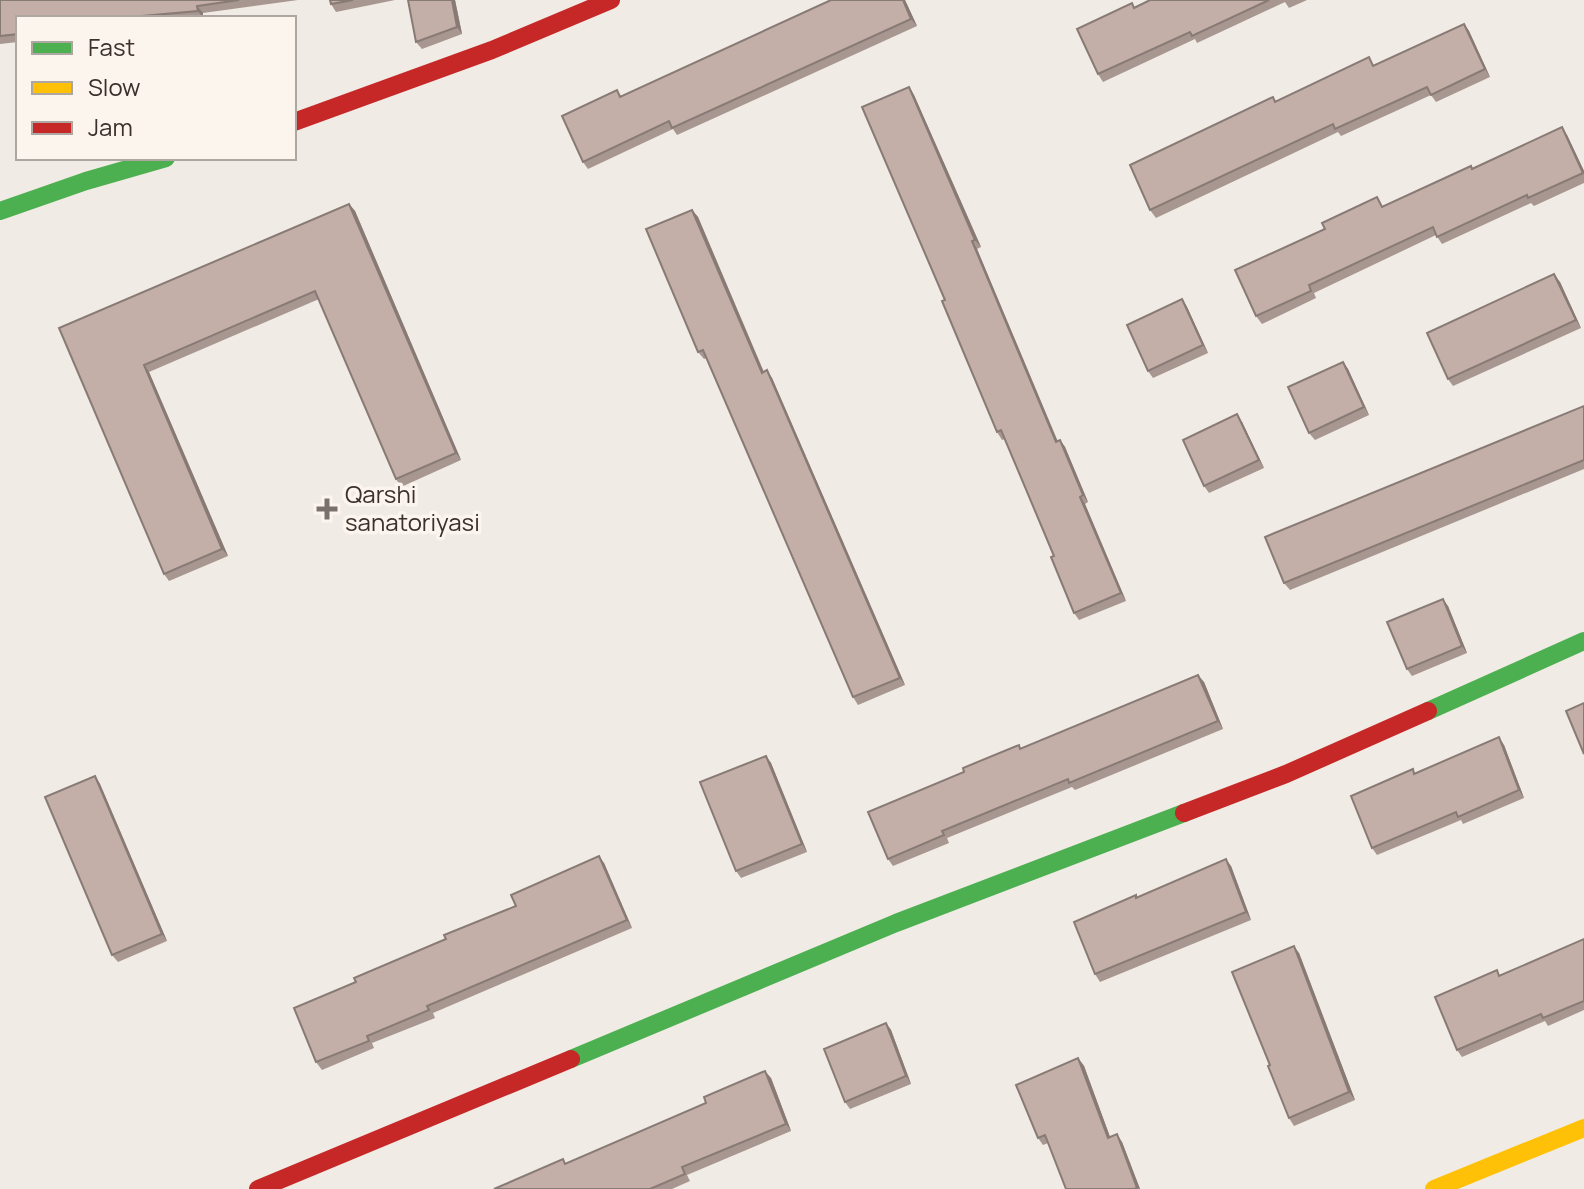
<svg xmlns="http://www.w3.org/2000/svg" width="1584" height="1189" viewBox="0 0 1584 1189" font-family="Manrope,sans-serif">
  <rect width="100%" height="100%" fill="#f0ebe5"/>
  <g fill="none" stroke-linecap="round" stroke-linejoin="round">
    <g stroke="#4caf50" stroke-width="18">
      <path d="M0,211L86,181L166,158"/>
      <path d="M1428,711L1584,641"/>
      <path d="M571,1059L896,923L1184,813"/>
    </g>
    <path stroke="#ffc107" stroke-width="18" d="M1434,1189L1584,1128"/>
    <g stroke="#c62828" stroke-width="18">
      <path d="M294,122L492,50L611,0"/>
      <path d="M1184,813L1286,774L1428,711"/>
      <path d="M258,1189L571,1059"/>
    </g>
  </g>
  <g fill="#a89690">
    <path d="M0,0H298L203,13V18H18V42L0,44Z"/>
    <path d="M330,0H395L336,12L331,4Z"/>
    <path d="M408,0H455L462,34L422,49L416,42Z"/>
    <path d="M905,0L917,26L677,135L673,129L588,169L583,162L617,90L621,96Z"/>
    <path d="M1150,0H1307L1289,8L1285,2L1197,43L1195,39L1103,82L1098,74L1135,7Z"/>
    <path d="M1464,24L1469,31L1490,77L1436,102L1431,95L1341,136L1338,132L1156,218L1150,210L1273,97L1276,101L1374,65Z"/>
    <path d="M909,87L914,95L981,247L977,249L1057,441L1060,440L1065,447L1088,502L1085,504L1126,601L1079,620L1074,613L1054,556L1005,439L1002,440L997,432L945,300Z"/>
    <path d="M1567,135L1584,171V183L1534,206L1531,203L1442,244L1436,235L1314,293L1316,298L1262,324L1256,316L1383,206L1473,169Z"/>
    <path d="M349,204L355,211L461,460L401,487L396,479L319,299L149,372L228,556L169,581L164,574L59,328Z"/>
    <path d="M692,210L698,217L764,372L772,378L905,685L858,705L853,697L707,358L704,359L698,352Z"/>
    <path d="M1560,282L1581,328L1453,386L1448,379Z"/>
    <path d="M1182,299L1187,307L1208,353L1153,378L1148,371Z"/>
    <path d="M1343,362L1348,369L1369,415L1315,440L1309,433Z"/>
    <path d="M1584,406V469L1290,590L1284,583Z"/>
    <path d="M1242,422L1264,468L1209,493L1204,486Z"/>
    <path d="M1448,606L1467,653L1412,676L1407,669Z"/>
    <path d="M1204,682L1223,729L1075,790L1072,787L947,838L949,843L893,866L888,859L1021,748Z"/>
    <path d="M1504,745L1524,798L1463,824L1461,820L1377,855L1372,848L1415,773Z"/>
    <path d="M766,756L771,763L807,852L741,878L736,871Z"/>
    <path d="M95,776L100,784L167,941L118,962L112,955Z"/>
    <path d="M604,863L632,928L433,1013L435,1018L372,1043L374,1048L322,1070L316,1062L356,982Z"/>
    <path d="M1231,866L1251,920L1100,982L1095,974L1137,898Z"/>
    <path d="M1584,939V1010L1548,1026L1545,1021L1462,1057L1457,1050L1501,975Z"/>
    <path d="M1299,953L1355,1100L1294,1126L1289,1118L1270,1065Z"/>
    <path d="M886,1023L891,1030L911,1084L850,1109L845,1102Z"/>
    <path d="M1078,1058L1084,1066L1110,1137L1122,1142L1140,1189H1066L1048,1143L1043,1145L1038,1138Z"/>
    <path d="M771,1078L791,1131L687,1175L690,1181L672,1189H494L563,1159L566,1164Z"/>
  </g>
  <g fill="#887a75">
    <path d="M452,0H455L462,34L457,27Z"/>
    <path d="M903,0H905L917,26L911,19Z"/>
    <path d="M197,6L203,13V18L198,11Z"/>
    <path d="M1464,24L1469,31L1490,77L1485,69Z"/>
    <path d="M909,87L914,95L981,247L975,240Z"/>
    <path d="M1562,127L1567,135L1584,171V174Z"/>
    <path d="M349,204L355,211L461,460L456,453Z"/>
    <path d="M692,210L698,217L767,380L762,373Z"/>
    <path d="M972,241L977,249L1061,449L1056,442Z"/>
    <path d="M1554,274L1560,282L1581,328L1576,320Z"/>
    <path d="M1182,299L1187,307L1208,353L1203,345Z"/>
    <path d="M1343,362L1348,369L1369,415L1364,407Z"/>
    <path d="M144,365L149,372L228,556L222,549Z"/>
    <path d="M767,370L772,378L905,685L900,678Z"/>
    <path d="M1237,414L1242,422L1264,468L1259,460Z"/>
    <path d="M1060,440L1065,447L1088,502L1083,495Z"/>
    <path d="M1080,497L1085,504L1126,601L1121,593Z"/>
    <path d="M1443,599L1448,606L1467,653L1462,646Z"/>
    <path d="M1198,675L1204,682L1223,729L1218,721Z"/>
    <path d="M1499,737L1504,745L1524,798L1519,790Z"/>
    <path d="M766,756L771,763L807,852L802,844Z"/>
    <path d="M95,776L100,784L167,941L162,934Z"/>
    <path d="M599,856L604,863L632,928L627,920Z"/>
    <path d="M1226,859L1231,866L1251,920L1246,912Z"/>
    <path d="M1294,946L1299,953L1355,1100L1349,1092Z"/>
    <path d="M886,1023L891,1030L911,1084L906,1076Z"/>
    <path d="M1078,1058L1084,1066L1113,1145L1108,1138Z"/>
    <path d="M765,1071L771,1078L791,1131L786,1124Z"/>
    <path d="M1117,1134L1122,1142L1140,1189L1137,1188Z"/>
  </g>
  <g fill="#c3afa7" stroke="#887a75" stroke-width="2">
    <path d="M0,0H239L197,6L198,11L119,18H18V34L0,36Z"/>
    <path d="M330,0H353L331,4Z"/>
    <path d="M408,0H452L457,27L416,42Z"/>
    <path d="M831,0H903L911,19L672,128L669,121L583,162L562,116L617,90L620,97Z"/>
    <path d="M1150,0H1269L1192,36L1190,32L1098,74L1077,29L1132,3L1134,8Z"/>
    <path d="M1464,24L1485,69L1431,95L1427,87L1335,129L1333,124L1150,210L1130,165L1273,97L1275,102L1369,57L1373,66Z"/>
    <path d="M909,87L975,240L972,241L1056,442L1060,440L1083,495L1080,497L1121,593L1074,613L1051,557L1054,556L1001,430L997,432L942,301L945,300L862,107Z"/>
    <path d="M1562,127L1583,173L1528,198L1527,195L1437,237L1433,227L1309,285L1311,291L1256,316L1235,270L1325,229L1322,223L1377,197L1382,207L1471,166L1472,169Z"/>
    <path d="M349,204L456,453L396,479L315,291L144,365L222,549L164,574L59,328Z"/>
    <path d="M692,210L762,373L767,370L900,678L853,697L703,350L698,352L646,229Z"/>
    <path d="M1554,274L1576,320L1448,379L1427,333Z"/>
    <path d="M1182,299L1203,345L1148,371L1127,325Z"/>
    <path d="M1343,362L1364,407L1309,433L1288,387Z"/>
    <path d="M1584,406V460L1284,583L1265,537Z"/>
    <path d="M1237,414L1259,460L1204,486L1183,440Z"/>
    <path d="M1443,599L1462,646L1407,669L1387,622Z"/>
    <path d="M1198,675L1218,721L1069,783L1068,779L942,831L944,835L888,859L868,812L964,772L963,768L1019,745L1020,749Z"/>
    <path d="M1584,703V754L1566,711Z"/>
    <path d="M1499,737L1519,790L1458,817L1456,812L1372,848L1351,796L1413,769L1414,774Z"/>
    <path d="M766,756L802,844L736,871L700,782Z"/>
    <path d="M95,776L162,934L112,955L45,797Z"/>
    <path d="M599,856L627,920L427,1006L429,1010L367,1036L369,1041L316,1062L294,1008L356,982L354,978L446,939L444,935L516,906L511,895Z"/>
    <path d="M1226,859L1246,912L1095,974L1074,922L1136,895V898Z"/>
    <path d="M1584,939V1001L1543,1018L1541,1014L1457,1050L1435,997L1497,970L1499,976Z"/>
    <path d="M1294,946L1349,1092L1289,1118L1268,1066L1270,1065L1232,972Z"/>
    <path d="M886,1023L906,1076L845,1102L824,1049Z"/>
    <path d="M1078,1058L1108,1138L1117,1134L1137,1188L1134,1189H1066L1045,1135L1038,1138L1016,1085Z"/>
    <path d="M765,1071L786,1124L682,1167L685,1174L650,1189H494L563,1159L565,1164L706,1103L704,1097Z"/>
  </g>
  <path fill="#7a716c" stroke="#fbf5ee" stroke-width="3" d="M323 497h8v8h8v8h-8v8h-8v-8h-8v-8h8z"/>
  <g text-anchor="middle" stroke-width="7" stroke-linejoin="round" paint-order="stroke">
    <g font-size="24" fill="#3b302b" stroke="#fbf5ee" text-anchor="start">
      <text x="345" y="503">Qarshi<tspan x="345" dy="28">sanatoriyasi</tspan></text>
    </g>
  </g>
  <rect x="16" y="16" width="280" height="144" fill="#fbf5ee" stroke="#aea6a0" stroke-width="2"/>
  <rect x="32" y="42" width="40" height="12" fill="#4caf50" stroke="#aea6a0" stroke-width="2"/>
  <text x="88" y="56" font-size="24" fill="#3b302b">Fast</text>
  <rect x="32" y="82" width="40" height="12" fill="#ffc107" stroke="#aea6a0" stroke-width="2"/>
  <text x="88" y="96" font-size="24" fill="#3b302b">Slow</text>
  <rect x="32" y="122" width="40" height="12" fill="#c62828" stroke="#aea6a0" stroke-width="2"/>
  <text x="88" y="136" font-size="24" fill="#3b302b">Jam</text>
</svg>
